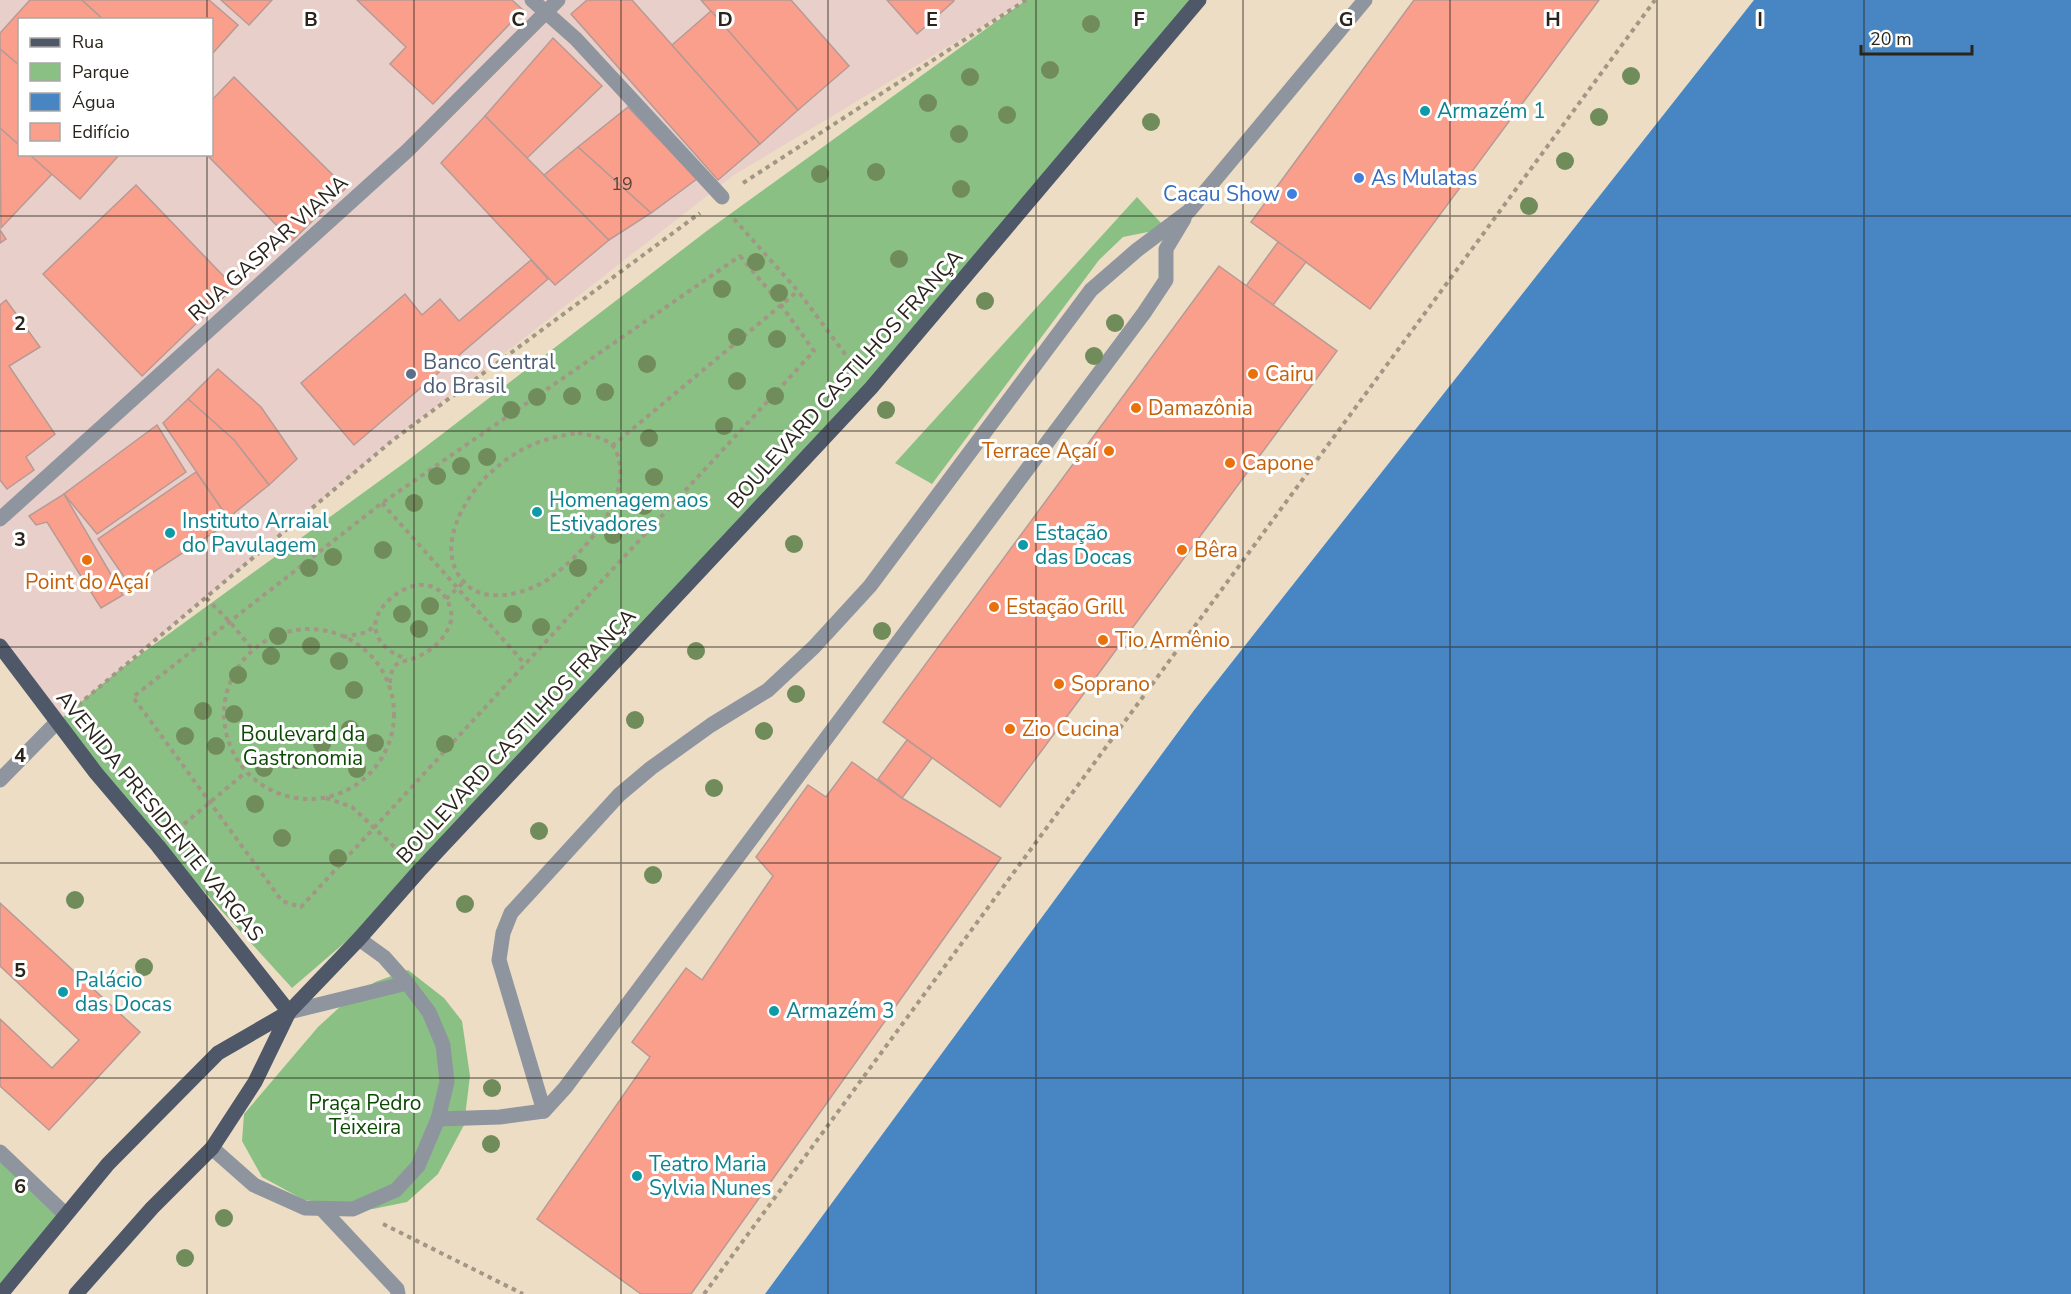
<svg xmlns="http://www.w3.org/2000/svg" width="2071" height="1294" viewBox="0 0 2071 1294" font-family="'Nunito Sans',sans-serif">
  <rect width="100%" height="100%" fill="#edddc5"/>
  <path fill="#e9cfca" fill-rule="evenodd" d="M0,0H1026L734,175L393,440L63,717L0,646ZM20,20H212V154H20Z"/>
  <g fill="#8bc084">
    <path d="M1026,0H1201L871,388L385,908L292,988L96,773L63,717L119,670L407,461L708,230Z"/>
    <path d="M1137,197L1161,223L1153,231L1123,237L1099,260L932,484L895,463Z"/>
    <path d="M408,970L444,998L462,1021L470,1076L464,1125L438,1174L407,1202L373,1209L304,1200L262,1177L242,1141L244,1114L318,1027L342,1005L375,982Z"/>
    <path d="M0,1152L65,1214L0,1294Z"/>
  </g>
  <path fill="#4886c3" d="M1754,0H2071V1294H765L1195,709Z"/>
  <g fill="#fb9f8d" stroke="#b79a94" stroke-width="1.5">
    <path d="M30,0H82L104,20H20V66L0,49V33Z"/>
    <path d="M82,0H209L238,25L212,54V20H104Z"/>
    <path d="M221,0H272L249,25Z"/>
    <path d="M357,0H512L523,10L433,104L390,64L406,47Z"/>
    <path d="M587,0H632L760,144L718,180L571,14Z"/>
    <path d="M701,0H791L849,66L798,110Z"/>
    <path d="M887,0H953L954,1L917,34Z"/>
    <path d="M1414,0H1599L1370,309L1251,222Z"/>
    <path d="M711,11L798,110L760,144L672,45Z"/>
    <path d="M553,38L602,86L527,158L485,116Z"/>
    <path d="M0,49L20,66V146L0,128Z"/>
    <path d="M234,77L346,188L292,241L206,154H212V100Z"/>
    <path d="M628,107L697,179L651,213L578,147Z"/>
    <path d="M485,116L609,240L555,285L441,163Z"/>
    <path d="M0,128L20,146V154H29L52,174L1,228Z"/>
    <path d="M578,147L651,213L609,240L544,175Z"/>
    <path d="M29,154H118L119,155L80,199Z"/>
    <path d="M136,185L234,287L142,376L43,274Z"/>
    <path d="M0,230L6,239L0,243Z"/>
    <path d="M1278,242L1306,262L1273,305L1246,286Z"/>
    <path d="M531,260L548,279L354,445L301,383L405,294L422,315L440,299L459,321Z"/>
    <path d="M1219,266L1337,351L1000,807L883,722Z"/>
    <path d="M6,300L40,347L9,366L55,434L26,457L34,470L7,489L0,480V305Z"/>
    <path d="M218,369L261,407L297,459L269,485L234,440L188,399Z"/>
    <path d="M188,399L234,440L269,485L228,518L163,423Z"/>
    <path d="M157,425L186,472L97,534L64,494Z"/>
    <path d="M196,472L228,518L222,527L131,587L98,539Z"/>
    <path d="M64,494L123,595L101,608L47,522L36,525L29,516Z"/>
    <path d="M907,740L932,758L902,798L878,779Z"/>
    <path d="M852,762L902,798L1001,858L691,1294H641L537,1219L650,1057L632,1042L686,968L702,980L773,876L756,857L808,785L826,797Z"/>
    <path d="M0,903L140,1032L49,1130L0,1086V1019L52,1068L79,1040L0,966Z"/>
  </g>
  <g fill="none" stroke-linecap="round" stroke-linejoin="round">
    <g stroke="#a29684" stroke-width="4" stroke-dasharray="4.5 4.5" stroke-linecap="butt">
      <path d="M743,183L1026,0"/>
      <path d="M734,219L798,291L854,366"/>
      <path d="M740,256L781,305L814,351L301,907L282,901L133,697L382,503Z"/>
      <path d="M578,433C590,435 603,437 612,445C616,449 618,456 619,461C629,502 582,555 551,577C536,589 510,597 491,595C480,594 471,590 464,582C434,550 463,499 489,474C517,448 541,438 578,433Z"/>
      <path d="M612,446L798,291"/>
      <path d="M382,503L525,664"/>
      <path d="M206,598L230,622L253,650"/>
      <path d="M446,599L464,582"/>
      <circle cx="309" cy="714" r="85"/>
      <path d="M343,637L368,632L375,624"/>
      <path d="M390,683C392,657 401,665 419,656C432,651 446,637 450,624C453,616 451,609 448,602C435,575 404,584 387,602C363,626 379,650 407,659"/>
      <path d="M78,705L393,440L700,213"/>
      <path d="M326,798L352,807L401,853"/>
      <path d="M177,830L246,772"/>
      <path d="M383,1224L523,1294"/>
      <path d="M704,1294L1655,0"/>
    </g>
    <g stroke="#8f959f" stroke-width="15">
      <path d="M532,0L576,39L722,197"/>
      <path d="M0,519L407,151L558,0"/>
      <path d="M0,780L56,723"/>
      <path d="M289,1012L407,983"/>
      <path d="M544,1111L499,960L503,933L511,913L619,795L651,768L711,725L768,690L814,647L870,586L1091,290L1137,250L1189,211L1365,0"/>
      <path d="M438,1119L500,1117L544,1111L565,1088L1144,313L1166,280V249L1184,219"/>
      <path d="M212,1148L254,1185L305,1208L353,1209L396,1190L418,1166L438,1119L447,1082L443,1045L429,1012L407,983L384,957L359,939"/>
      <path d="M0,1152L65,1214"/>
      <path d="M322,1209L397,1289L398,1294"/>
    </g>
    <g stroke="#4e5869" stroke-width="15">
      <path d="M0,646L96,773L158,846L289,1012"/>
      <path d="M1,1294L108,1164L218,1053L289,1012L359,939L419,871L871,388L1199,0"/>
      <path d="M76,1294L152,1208L212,1148L255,1082L289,1012"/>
    </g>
  </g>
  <g fill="#718c5b">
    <circle cx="1091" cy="24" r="9"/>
    <circle cx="1050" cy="70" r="9"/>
    <circle cx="1631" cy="76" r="9"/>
    <circle cx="970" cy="77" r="9"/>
    <circle cx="928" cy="103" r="9"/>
    <circle cx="1007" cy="115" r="9"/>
    <circle cx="1599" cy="117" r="9"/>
    <circle cx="1151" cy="122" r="9"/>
    <circle cx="959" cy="134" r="9"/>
    <circle cx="1565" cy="161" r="9"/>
    <circle cx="876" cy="172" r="9"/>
    <circle cx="820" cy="174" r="9"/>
    <circle cx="961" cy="189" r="9"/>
    <circle cx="1529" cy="206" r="9"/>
    <circle cx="899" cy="259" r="9"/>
    <circle cx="756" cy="262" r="9"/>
    <circle cx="722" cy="289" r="9"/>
    <circle cx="779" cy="293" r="9"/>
    <circle cx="985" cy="301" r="9"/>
    <circle cx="1115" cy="323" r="9"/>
    <circle cx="737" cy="337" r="9"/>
    <circle cx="777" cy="339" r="9"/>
    <circle cx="1094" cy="356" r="9"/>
    <circle cx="647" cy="364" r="9"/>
    <circle cx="737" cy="381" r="9"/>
    <circle cx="605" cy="392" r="9"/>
    <circle cx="572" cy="396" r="9"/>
    <circle cx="775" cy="396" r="9"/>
    <circle cx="537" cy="397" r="9"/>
    <circle cx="511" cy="410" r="9"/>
    <circle cx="886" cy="410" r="9"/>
    <circle cx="724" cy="426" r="9"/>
    <circle cx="649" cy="438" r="9"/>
    <circle cx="487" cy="457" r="9"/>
    <circle cx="461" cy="466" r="9"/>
    <circle cx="437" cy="476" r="9"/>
    <circle cx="654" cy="477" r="9"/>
    <circle cx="414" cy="503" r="9"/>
    <circle cx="644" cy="506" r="9"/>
    <circle cx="613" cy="535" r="9"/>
    <circle cx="794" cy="544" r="9"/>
    <circle cx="383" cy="550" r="9"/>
    <circle cx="333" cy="557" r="9"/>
    <circle cx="309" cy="568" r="9"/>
    <circle cx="578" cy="568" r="9"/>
    <circle cx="430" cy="606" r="9"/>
    <circle cx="402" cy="614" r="9"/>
    <circle cx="513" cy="614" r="9"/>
    <circle cx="541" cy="627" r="9"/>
    <circle cx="419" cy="629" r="9"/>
    <circle cx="882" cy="631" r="9"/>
    <circle cx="278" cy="636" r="9"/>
    <circle cx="311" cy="646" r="9"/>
    <circle cx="696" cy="651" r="9"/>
    <circle cx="271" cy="656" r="9"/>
    <circle cx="339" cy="661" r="9"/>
    <circle cx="238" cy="675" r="9"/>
    <circle cx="354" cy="690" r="9"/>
    <circle cx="796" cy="694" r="9"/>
    <circle cx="203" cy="711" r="9"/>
    <circle cx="234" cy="714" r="9"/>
    <circle cx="635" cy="720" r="9"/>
    <circle cx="350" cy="729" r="9"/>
    <circle cx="764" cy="731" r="9"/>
    <circle cx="185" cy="736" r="9"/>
    <circle cx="375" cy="743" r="9"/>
    <circle cx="322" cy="744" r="9"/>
    <circle cx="445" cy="744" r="9"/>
    <circle cx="216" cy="746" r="9"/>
    <circle cx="296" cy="760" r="9"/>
    <circle cx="264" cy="768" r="9"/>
    <circle cx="357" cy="769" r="9"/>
    <circle cx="714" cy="788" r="9"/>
    <circle cx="255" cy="804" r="9"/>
    <circle cx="539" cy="831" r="9"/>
    <circle cx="282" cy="838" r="9"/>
    <circle cx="338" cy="858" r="9"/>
    <circle cx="653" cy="875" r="9"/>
    <circle cx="75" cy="900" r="9"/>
    <circle cx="465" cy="904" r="9"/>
    <circle cx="144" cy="967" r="9"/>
    <circle cx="492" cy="1088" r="9"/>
    <circle cx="491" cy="1144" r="9"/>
    <circle cx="224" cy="1218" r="9"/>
    <circle cx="185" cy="1258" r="9"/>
  </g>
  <path fill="none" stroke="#2a241b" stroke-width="1.5" stroke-opacity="0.55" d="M207,0V20M414,0V1294M621,0V1294M828,0V1294M1036,0V1294M1243,0V1294M1450,0V1294M1657,0V1294M1864,0V1294M207,154V1294M0,216H2071M0,431H2071M0,647H2071M0,863H2071M0,1078H2071"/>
  <g fill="#0f9aa8" stroke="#fff" stroke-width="2">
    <circle cx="1425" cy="111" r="6"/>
    <circle cx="537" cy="512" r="6"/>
    <circle cx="170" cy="533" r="6"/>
    <circle cx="1023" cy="545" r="6"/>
    <circle cx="63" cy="992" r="6"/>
    <circle cx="774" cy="1011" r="6"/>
    <circle cx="637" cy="1176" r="6"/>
  </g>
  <g fill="#3f7fe0" stroke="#fff" stroke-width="2">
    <circle cx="1359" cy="178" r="6"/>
    <circle cx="1292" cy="194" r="6"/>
  </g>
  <circle fill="#5c6f8a" stroke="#fff" stroke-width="2" cx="411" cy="374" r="6"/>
  <g fill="#e8710a" stroke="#fff" stroke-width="2">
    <circle cx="1253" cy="374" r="6"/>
    <circle cx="1136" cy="408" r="6"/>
    <circle cx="1109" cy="451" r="6"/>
    <circle cx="1230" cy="463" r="6"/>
    <circle cx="1182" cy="550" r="6"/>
    <circle cx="87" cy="560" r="6"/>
    <circle cx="994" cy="607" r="6"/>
    <circle cx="1103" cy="640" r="6"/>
    <circle cx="1059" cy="684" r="6"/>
    <circle cx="1010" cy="729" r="6"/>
  </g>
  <g text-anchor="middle" stroke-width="6" stroke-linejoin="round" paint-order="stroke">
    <g font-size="18" fill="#5e4338">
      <text x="622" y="190">19</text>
    </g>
    <g font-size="21" fill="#0d838f" stroke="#fff" text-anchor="start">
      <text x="1437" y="118">Armazém 1</text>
      <text x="549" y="507">Homenagem aos<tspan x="549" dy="24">Estivadores</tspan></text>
      <text x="182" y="528">Instituto Arraial<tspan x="182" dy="24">do Pavulagem</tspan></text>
      <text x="1035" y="540">Estação<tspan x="1035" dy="24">das Docas</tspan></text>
      <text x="75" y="987">Palácio<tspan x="75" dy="24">das Docas</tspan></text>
      <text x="786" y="1018">Armazém 3</text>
      <text x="649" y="1171">Teatro Maria<tspan x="649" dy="24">Sylvia Nunes</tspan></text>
    </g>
    <g font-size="21" fill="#366cbe" stroke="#fff" text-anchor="start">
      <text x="1371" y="185">As Mulatas</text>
      <text x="1280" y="201" text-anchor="end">Cacau Show</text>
    </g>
    <g font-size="21" fill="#2a241b" stroke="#fff">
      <text transform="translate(268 248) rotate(-42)" y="7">RUA GASPAR VIANA</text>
      <text transform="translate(845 379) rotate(-48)" y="7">BOULEVARD CASTILHOS FRANÇA</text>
      <text transform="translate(516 736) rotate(-47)" y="7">BOULEVARD CASTILHOS FRANÇA</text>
      <text transform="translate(160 816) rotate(51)" y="7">AVENIDA PRESIDENTE VARGAS</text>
    </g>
    <g font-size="21" fill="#4e5e75" stroke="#fff" text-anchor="start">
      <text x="423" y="369">Banco Central<tspan x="423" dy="24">do Brasil</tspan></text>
    </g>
    <g font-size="21" fill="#c56008" stroke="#fff" text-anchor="start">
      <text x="1265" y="381">Cairu</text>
      <text x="1148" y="415">Damazônia</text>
      <text x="1097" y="458" text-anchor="end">Terrace Açaí</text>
      <text x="1242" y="470">Capone</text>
      <text x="1194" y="557">Bêra</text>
      <text x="87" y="589" text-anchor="middle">Point do Açaí</text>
      <text x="1006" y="614">Estação Grill</text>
      <text x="1115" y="647">Tio Armênio</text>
      <text x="1071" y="691">Soprano</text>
      <text x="1022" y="736">Zio Cucina</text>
    </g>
    <g font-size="21" fill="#0c4a04" stroke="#fff">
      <text x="303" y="741">Boulevard da<tspan x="303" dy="24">Gastronomia</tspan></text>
      <text x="365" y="1110">Praça Pedro<tspan x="365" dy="24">Teixeira</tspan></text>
    </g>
  </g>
  <g font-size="20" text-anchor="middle" font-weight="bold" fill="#2a241b" stroke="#fff" stroke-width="6" stroke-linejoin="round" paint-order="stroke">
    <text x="311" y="26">B</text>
    <text x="518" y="26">C</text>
    <text x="725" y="26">D</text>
    <text x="932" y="26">E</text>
    <text x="1139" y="26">F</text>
    <text x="1346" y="26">G</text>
    <text x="1553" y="26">H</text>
    <text x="1760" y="26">I</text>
    <text x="20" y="330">2</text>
    <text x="20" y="546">3</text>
    <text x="20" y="762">4</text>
    <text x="20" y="977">5</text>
    <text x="20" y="1193">6</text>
  </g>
  <rect x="18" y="18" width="195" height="138" fill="#ffffff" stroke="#aaa7a4" stroke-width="1.5"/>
  <rect x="30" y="38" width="30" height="9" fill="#4e5869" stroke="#aaa7a4" stroke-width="1.5"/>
  <text x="72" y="48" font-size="18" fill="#2a241b">Rua</text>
  <rect x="30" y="63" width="30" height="18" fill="#8bc084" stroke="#aaa7a4" stroke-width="1.5"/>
  <text x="72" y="78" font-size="18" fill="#2a241b">Parque</text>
  <rect x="30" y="93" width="30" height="18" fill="#4886c3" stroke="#aaa7a4" stroke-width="1.5"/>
  <text x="72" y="108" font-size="18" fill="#2a241b">Água</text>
  <rect x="30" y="123" width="30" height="18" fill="#fb9f8d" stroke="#aaa7a4" stroke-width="1.5"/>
  <text x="72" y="138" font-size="18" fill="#2a241b">Edifício</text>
  <path d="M1861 45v9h111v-9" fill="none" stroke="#2a241b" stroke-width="3"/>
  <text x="1870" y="45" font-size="18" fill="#2a241b" stroke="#ffffff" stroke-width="4.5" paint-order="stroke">20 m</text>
</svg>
